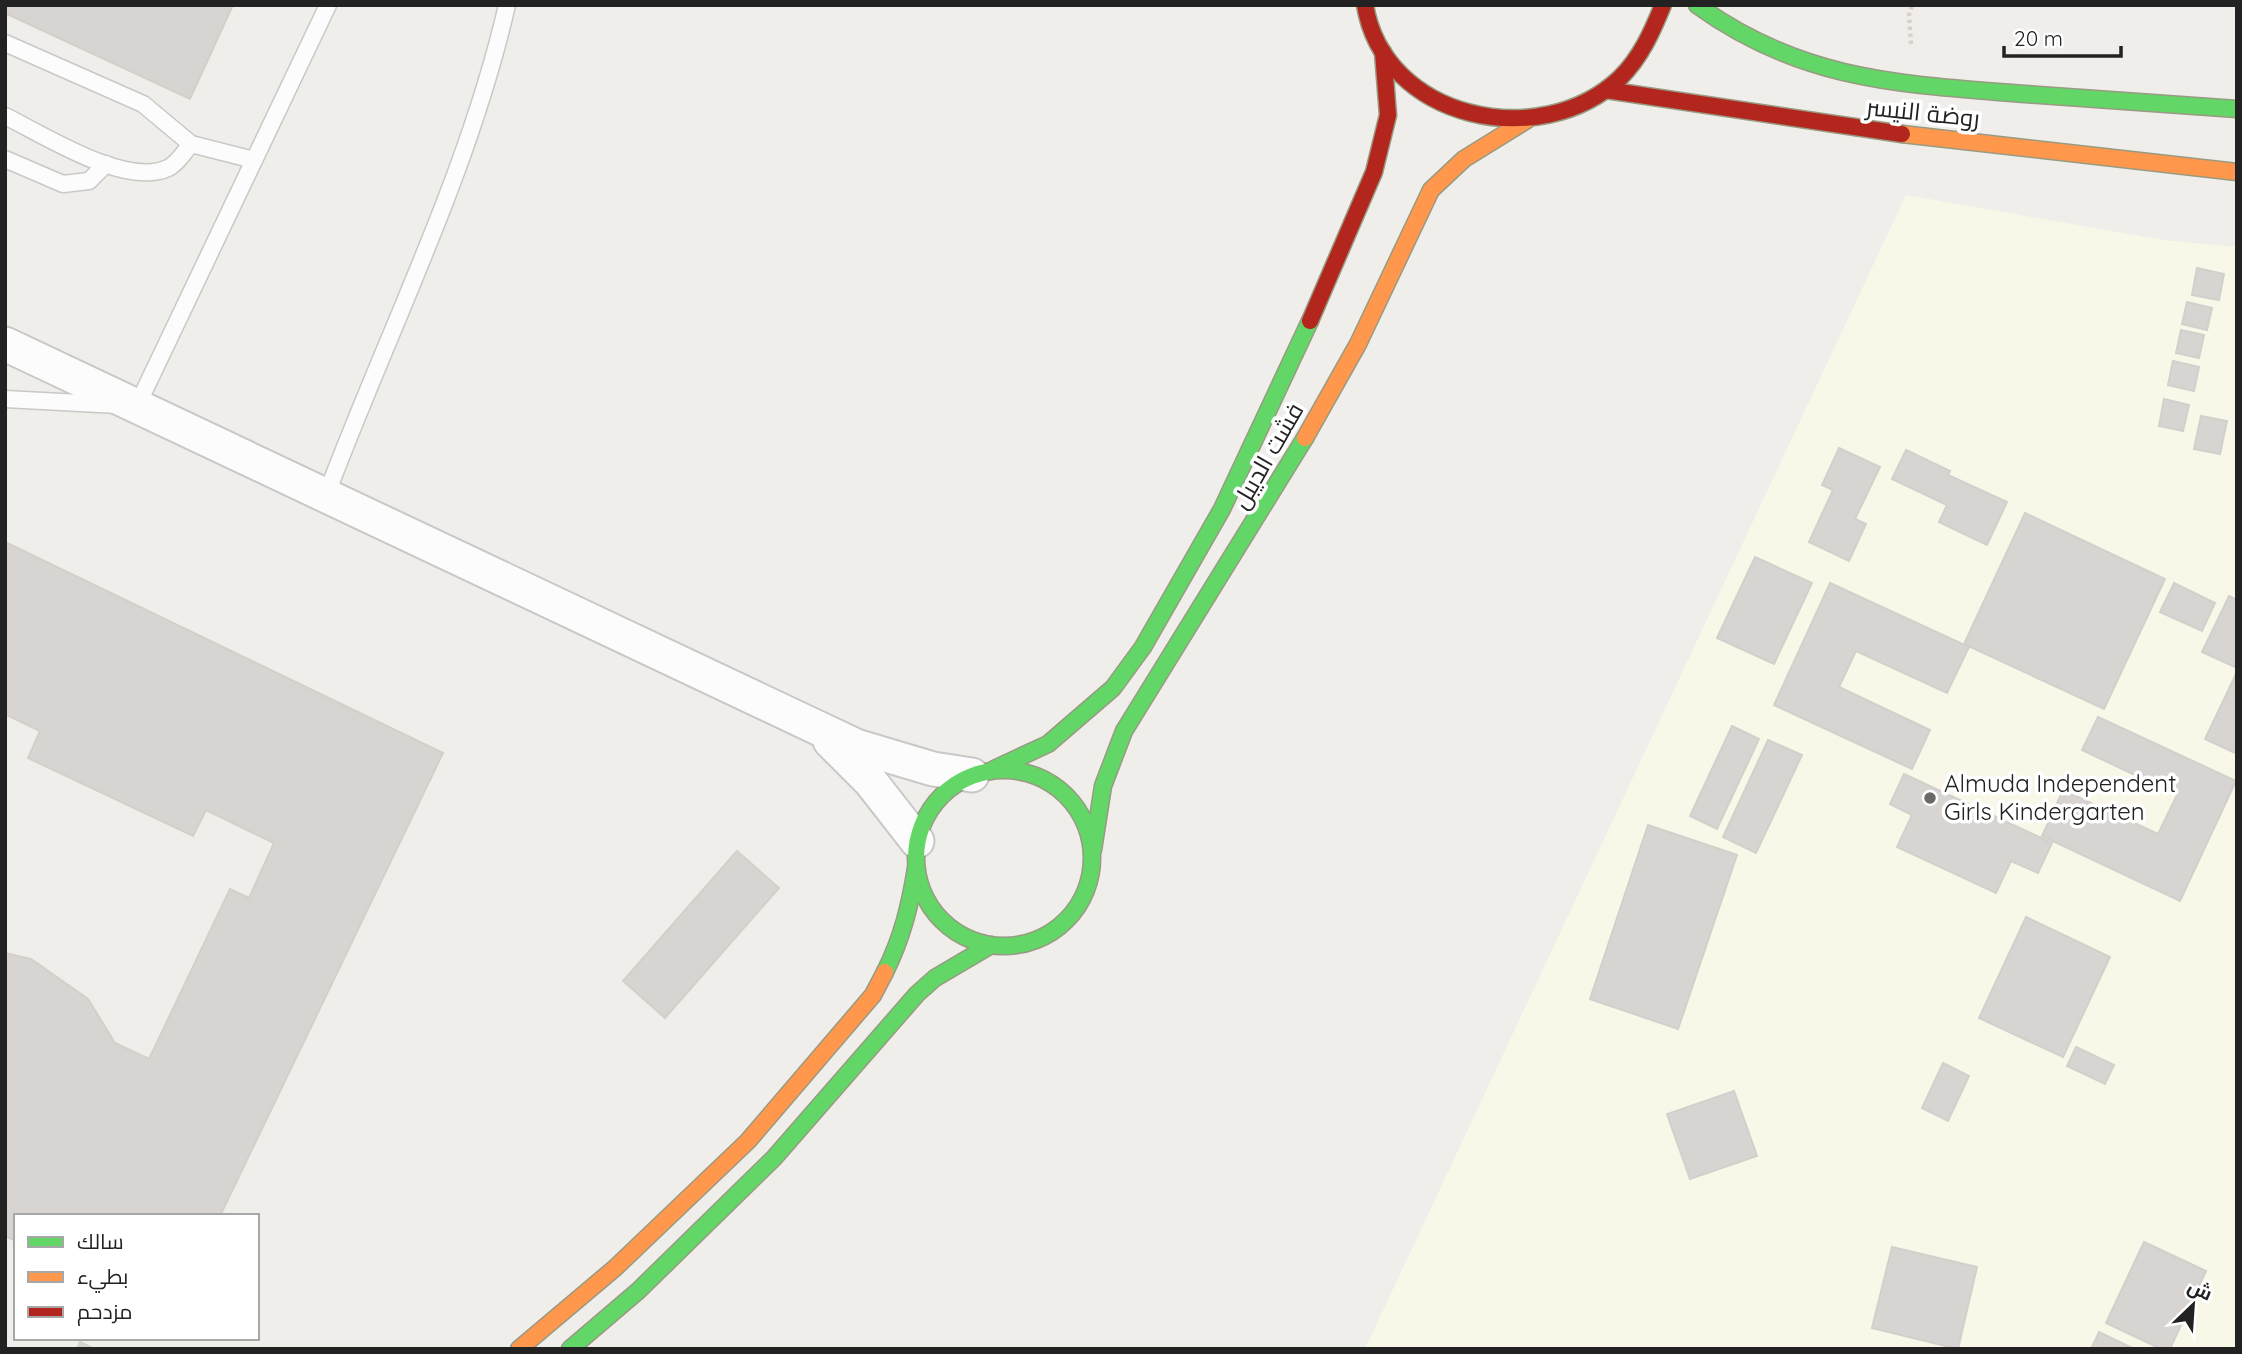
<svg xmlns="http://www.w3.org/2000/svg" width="2242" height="1354" viewBox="0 0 2242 1354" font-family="Quicksand,Cairo,sans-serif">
  <rect width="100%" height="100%" fill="#f0eeeb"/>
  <path fill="#f8f7e8" d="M1906,195L2163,240L2237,247V1349H1365Z"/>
  <g fill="#d7d4d2" stroke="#d3d0cc" stroke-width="2">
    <path d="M5,5H233L190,99L5,13Z"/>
    <path d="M2197,268L2224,274L2219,300L2192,295Z"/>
    <path d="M2187,302L2212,308L2207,330L2182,324Z"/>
    <path d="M2181,330L2204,335L2199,358L2176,353Z"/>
    <path d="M2173,361L2199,367L2194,391L2168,385Z"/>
    <path d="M2164,399L2189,405L2183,431L2159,426Z"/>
    <path d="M2201,416L2227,421L2220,454L2194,449Z"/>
    <path d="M1839,448L1880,467L1855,519L1866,524L1849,561L1809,542L1833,490L1822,485Z"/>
    <path d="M1906,450L1950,471L1948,475L2007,502L1987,545L1939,522L1947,505L1892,479Z"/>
    <path d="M2025,513L2165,579L2104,709L1964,644Z"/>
    <path d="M5,542L443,753L220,1216H16V1241L5,1236V953L31,959L88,999L115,1043L149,1059L230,889L249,898L274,843L206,810L193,836L28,758L40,731L5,714Z"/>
    <path d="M1755,557L1812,583L1774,664L1717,638Z"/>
    <path d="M1830,583L1969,647L1947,693L1856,651L1839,687L1930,730L1912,769L1774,705Z"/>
    <path d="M2174,583L2215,603L2202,631L2160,612Z"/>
    <path d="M2229,596L2237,600V668L2202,652Z"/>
    <path d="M2237,672V754L2205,739Z"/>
    <path d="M2098,717L2236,781L2180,901L2042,836L2063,790L2158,834L2177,795L2082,750Z"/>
    <path d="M1732,726L1759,739L1717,829L1690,816Z"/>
    <path d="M1768,740L1802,755L1756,853L1723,837Z"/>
    <path d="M1904,774L2052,843L2038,873L2011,861L1996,893L1897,847L1912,815L1890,804Z"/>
    <path d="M1648,825L1737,855L1678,1029L1590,999Z"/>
    <path d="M737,851L779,888L665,1018L623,981Z"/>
    <path d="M2026,917L2110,957L2063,1057L1979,1018Z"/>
    <path d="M2076,1047L2114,1065L2105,1084L2067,1066Z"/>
    <path d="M1943,1063L1969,1076L1948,1121L1922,1108Z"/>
    <path d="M1734,1091L1757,1156L1690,1179L1667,1114Z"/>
    <path d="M2144,1242L2206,1271L2170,1349H2161L2106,1323Z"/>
    <path d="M1892,1247L1977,1267L1958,1349L1872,1328Z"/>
    <path d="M2099,1332L2134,1349H2091Z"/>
    <path d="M80,1342L94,1349H77Z"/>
  </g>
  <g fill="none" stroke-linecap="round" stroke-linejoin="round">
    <defs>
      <g id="lane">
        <path d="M5,43L143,104L191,144L254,160"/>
        <path d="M5,116C44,135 126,188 168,168C177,164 185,151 191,144"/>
        <path d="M5,159L63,184L89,181L106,164"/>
        <path d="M5,399L137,406L328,5"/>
        <path d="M326,496C387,333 468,175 507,5"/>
      </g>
      <g id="street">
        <path d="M5,344L856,746L933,769L972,775"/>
        <path d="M830,741L871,782L917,841"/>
      </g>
      <g id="fast">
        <path d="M1697,5C1802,81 1900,84 2025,94C2096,99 2166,104 2237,109"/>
        <path d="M994,769L1048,744L1113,688L1143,647L1222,509L1310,321"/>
        <circle cx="1004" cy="858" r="88"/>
        <path d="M1093,850L1103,786L1124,731L1305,438"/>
        <path d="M885,972C902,938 910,906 916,868"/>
        <path d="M570,1349L638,1291L774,1158L917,994L935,978L991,945"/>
      </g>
      <g id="slow">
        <path d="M1902,134L2237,172"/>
        <path d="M1305,438L1358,344L1431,190L1464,159L1527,120"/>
        <path d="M519,1349L615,1268L748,1141L873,995L885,972"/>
      </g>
      <g id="jam">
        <path d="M1365,5C1384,120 1541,153 1620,78C1641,57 1652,32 1663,5"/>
        <path d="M1606,90L1902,134"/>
        <path d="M1310,321L1374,172L1388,115L1383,52"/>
      </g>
    </defs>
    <use href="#lane" stroke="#c9c8c7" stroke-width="19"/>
    <use href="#street" stroke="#c9c8c7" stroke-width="37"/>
    <use href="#fast" stroke="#999a82" stroke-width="19"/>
    <use href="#slow" stroke="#999a82" stroke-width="19"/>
    <use href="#jam" stroke="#999a82" stroke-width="19"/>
    <path stroke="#dccecd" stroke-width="4.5" stroke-dasharray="3.5 3.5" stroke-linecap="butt" d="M1911,44L1909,15L1912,5"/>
    <use href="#lane" stroke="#fdfcfc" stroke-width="16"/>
    <use href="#street" stroke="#fdfcfc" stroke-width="33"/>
    <use href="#fast" stroke="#63d668" stroke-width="16"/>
    <use href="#slow" stroke="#ff974d" stroke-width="16"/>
    <use href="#jam" stroke="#b3261e" stroke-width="16"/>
  </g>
  <circle fill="#6a6968" stroke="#fff" stroke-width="2.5" cx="1930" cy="798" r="7"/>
  <g text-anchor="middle" stroke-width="7" stroke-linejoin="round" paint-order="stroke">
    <g font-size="24" fill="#222" stroke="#fff">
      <text transform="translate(1923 113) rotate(6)" y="8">روضة النيسر</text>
      <text transform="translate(1268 456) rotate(-60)" y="8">فشت الديبل</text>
    </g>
    <g font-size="24" fill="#222" stroke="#fff" text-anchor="start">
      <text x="1944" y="792">Almuda Independent<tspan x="1944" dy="28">Girls Kindergarten</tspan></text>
    </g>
  </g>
  <rect width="2242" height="1354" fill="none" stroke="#222222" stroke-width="14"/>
  <rect x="14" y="1214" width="245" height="126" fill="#ffffff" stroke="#a7a7a7" stroke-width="2"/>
  <rect x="28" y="1237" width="35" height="10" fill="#63d668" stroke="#a7a7a7" stroke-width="2"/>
  <text x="77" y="1249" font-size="21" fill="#222222">سالك</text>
  <rect x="28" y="1272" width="35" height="10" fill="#ff974d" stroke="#a7a7a7" stroke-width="2"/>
  <text x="77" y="1284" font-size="21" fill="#222222">بطيء</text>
  <rect x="28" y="1307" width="35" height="10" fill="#b3261e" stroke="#a7a7a7" stroke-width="2"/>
  <text x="77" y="1319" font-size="21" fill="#222222">مزدحم</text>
  <g transform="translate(2193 1305) rotate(25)" stroke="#ffffff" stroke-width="5" paint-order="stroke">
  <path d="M0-5L12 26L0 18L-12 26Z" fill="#222222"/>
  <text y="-10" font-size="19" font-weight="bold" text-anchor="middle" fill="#222222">ش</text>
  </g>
  <path d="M2004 46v10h117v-10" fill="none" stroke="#222222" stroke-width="3.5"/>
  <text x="2014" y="46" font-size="21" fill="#222222" stroke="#ffffff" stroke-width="5" paint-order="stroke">20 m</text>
</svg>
